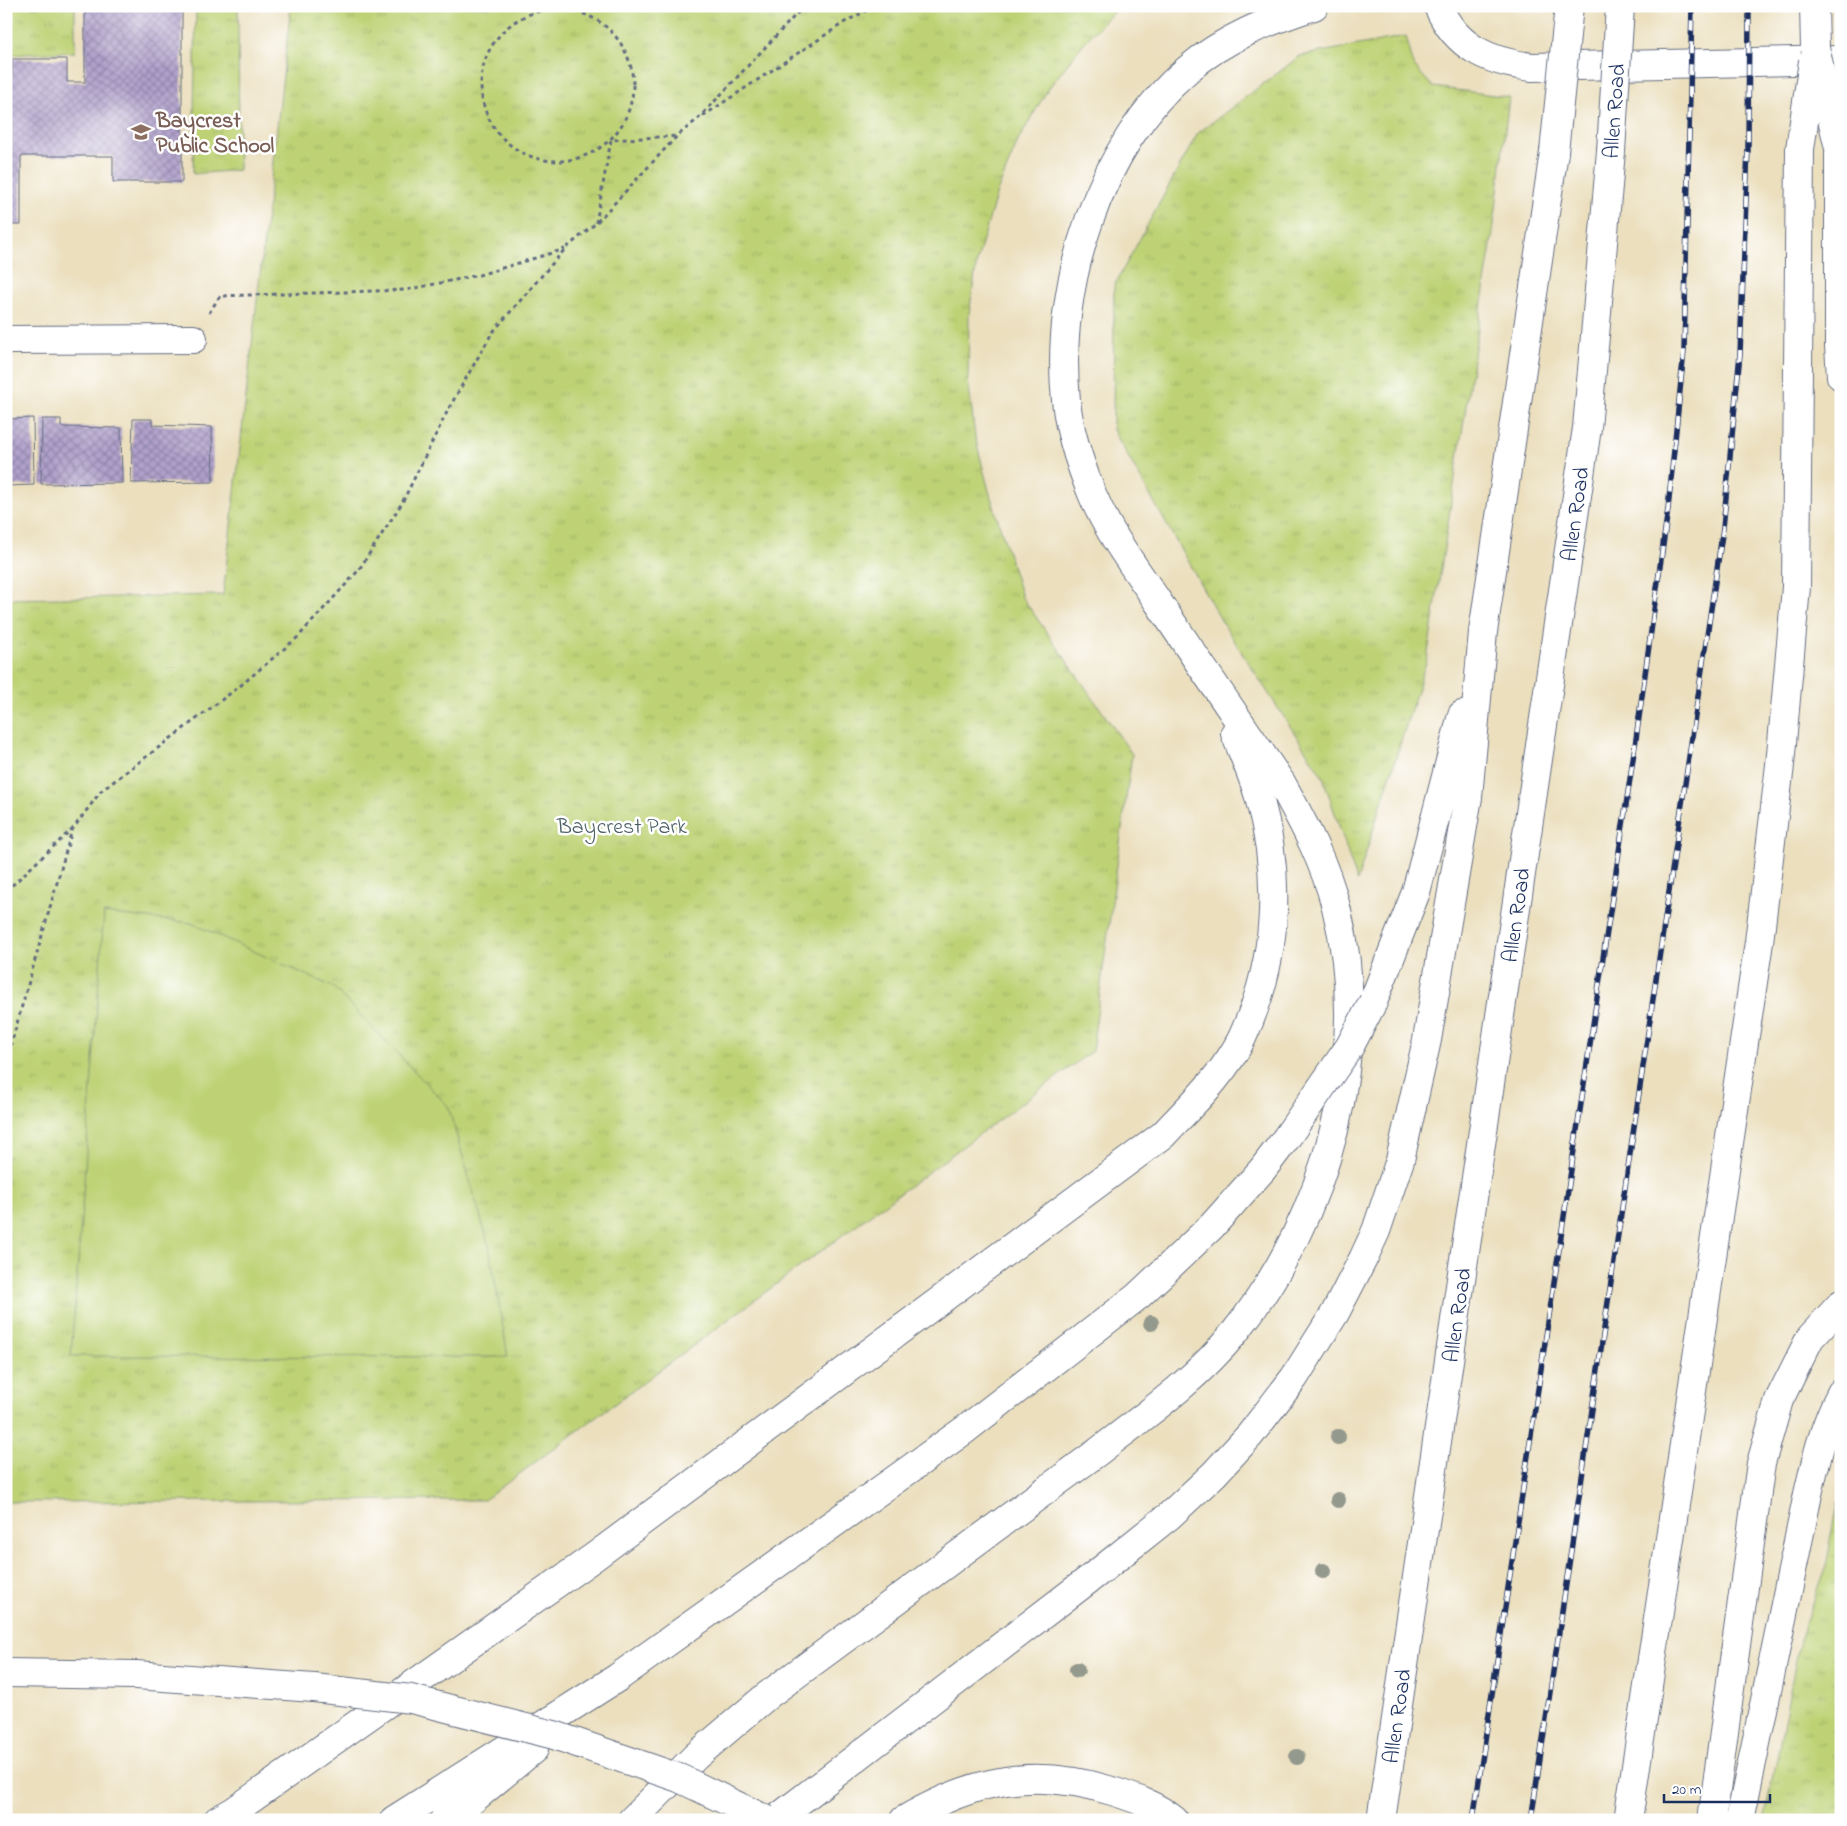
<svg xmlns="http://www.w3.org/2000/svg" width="1847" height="1826" viewBox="0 0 1847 1826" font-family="'Indie Flower',sans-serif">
  <defs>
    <pattern id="grass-tufts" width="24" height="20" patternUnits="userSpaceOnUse" patternTransform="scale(1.25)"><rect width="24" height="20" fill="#bed275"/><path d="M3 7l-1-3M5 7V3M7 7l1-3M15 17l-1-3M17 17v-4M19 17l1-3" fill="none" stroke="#a3b568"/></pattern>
    <pattern id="building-cross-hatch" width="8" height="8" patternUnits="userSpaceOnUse" patternTransform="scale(1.25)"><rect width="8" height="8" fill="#b0a0ca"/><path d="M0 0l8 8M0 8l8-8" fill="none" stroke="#8e83a7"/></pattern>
  </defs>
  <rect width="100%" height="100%" fill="#fff"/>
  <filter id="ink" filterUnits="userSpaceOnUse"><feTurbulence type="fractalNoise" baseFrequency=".02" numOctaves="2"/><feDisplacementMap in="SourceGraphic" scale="10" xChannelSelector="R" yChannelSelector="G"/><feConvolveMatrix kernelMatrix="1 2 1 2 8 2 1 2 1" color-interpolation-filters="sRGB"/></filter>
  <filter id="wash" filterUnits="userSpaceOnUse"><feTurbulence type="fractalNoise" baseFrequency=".0096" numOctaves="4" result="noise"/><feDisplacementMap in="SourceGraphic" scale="20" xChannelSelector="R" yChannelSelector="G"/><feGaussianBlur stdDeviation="1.12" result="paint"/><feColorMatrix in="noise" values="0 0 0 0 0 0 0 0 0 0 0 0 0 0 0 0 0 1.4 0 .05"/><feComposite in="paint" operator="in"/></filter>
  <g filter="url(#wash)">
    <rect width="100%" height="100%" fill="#ebdfbe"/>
    <g fill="url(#grass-tufts)" stroke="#6c806a">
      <path d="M6,6H75V52L6,55Z"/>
      <path d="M196,6H238L239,170L193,174Z"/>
      <path d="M291,6H1119L1084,43L1048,89L1019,139L997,192L977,261L969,314L968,379L975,437L989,491L1022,597L1132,754L1092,1051L484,1500L6,1502V599L223,595Z"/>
      <path d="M1406,36L1414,66L1433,87L1509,97L1494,225L1427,659L1357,881L1323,777L1222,622L1113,430L1114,286L1198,133L1300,56Z"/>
      <path d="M1841,1489V1820H1765L1801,1634L1826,1566Z"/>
    </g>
    <path fill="#bed275" stroke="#6c806a" d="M104,913L191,923L333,987L448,1106L489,1246L508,1357L71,1356Z"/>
    <g id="blocks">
      <g fill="url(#building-cross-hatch)">
        <path d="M85,6H182V182H113V156H21V225H6V82H12V59H67V82H85Z"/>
        <path d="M33,418L34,485L6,486V427L10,426L9,419Z"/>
        <path d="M42,419H61V427L121,428L122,483L41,484Z"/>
        <path d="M133,419H152V425L212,427L213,482L131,483Z"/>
      </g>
    </g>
  </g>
  <g filter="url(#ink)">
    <use href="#blocks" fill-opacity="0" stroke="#646d80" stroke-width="1"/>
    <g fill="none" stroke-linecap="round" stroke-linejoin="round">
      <defs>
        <path id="street" d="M6,340L193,339"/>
        <path id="secondary" d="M1438,6C1456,48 1490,62 1532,67L1841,60"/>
        <g id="highway">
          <path d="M1814,6L1815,48"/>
          <path d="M1839,148V346L1841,376"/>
          <path d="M1373,1002L1416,892L1462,715"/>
          <path d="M6,1673L136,1675L314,1688"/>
          <path d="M218,1820L234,1811L594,1557L1163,1135C1191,1105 1224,1075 1242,1038C1278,961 1282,878 1259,797C1253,776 1243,754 1235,733"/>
          <path d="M394,1820L617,1678L966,1429L1138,1296L1212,1226L1262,1170L1285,1140"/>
          <path d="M444,1820L470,1802L534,1749"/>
          <path d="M632,1820L696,1756L768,1695L1099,1451C1146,1415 1198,1378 1235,1332C1327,1217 1373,1052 1336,907C1325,863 1304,824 1282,784C1241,724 1199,663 1158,602C1135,568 1109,534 1093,496C1081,467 1069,432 1066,400C1054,287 1099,145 1187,70C1224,38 1268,21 1314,6"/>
          <path d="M775,1820L1105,1567L1169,1516L1214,1474L1250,1435L1294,1378L1335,1313L1363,1259L1376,1231L1400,1160L1427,1040L1468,797L1483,632L1554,152"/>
          <path d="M904,1820C975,1779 1033,1767 1112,1791C1134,1798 1156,1805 1174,1820"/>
          <path d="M1381,1820L1587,428L1611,151"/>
          <path d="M1628,1820L1759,942L1780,765L1796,587L1800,149"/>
          <path d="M1712,1820L1761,1463L1779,1400L1810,1338L1841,1304"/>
          <path d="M1740,1820L1808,1494C1816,1459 1824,1425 1841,1393"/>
        </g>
      </defs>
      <use href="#street" stroke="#646d80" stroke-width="30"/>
      <use href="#secondary" stroke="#646d80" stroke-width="30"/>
      <use href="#highway" stroke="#646d80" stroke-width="30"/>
      <g stroke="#646d80" stroke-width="3" stroke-dasharray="4 4" stroke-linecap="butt">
        <circle cx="557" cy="85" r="76"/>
        <path d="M703,116L845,22L875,6"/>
        <path d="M596,223L611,140L677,136"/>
        <path d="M209,313L220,296L406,290L479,275L565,249"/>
        <path d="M6,891L71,830"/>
        <path d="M6,1062L72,830L101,791L240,686L298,637L358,571L402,503L449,408L492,333L565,249L596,223L677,136L698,119L804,6"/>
      </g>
      <use href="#street" stroke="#fff" stroke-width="28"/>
      <use href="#secondary" stroke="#fff" stroke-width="28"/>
      <use href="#highway" stroke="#fff" stroke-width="28"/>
      <defs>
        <g id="rail">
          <path d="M1473,1820L1636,739L1668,509L1684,351L1692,6"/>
          <path d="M1531,1820L1723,528L1740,354L1748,149L1749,6"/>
        </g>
      </defs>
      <use href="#rail" stroke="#1b2f5e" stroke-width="5.5"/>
      <use href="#rail" stroke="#fff" stroke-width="4" stroke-dasharray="11" stroke-linecap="butt"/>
      <defs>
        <g id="highway-bridge">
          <path d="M1815,48L1839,148"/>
          <path d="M1800,149L1813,61"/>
          <path d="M1611,151L1620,6"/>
          <path d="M1554,152L1569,6"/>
          <path d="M1285,1140L1350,1046L1373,1002"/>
          <path d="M314,1688L411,1699L554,1735L679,1778L767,1820"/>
        </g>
      </defs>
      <use href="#highway-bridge" stroke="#646d80" stroke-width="30" stroke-linecap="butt"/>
      <use href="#highway-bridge" stroke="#fff" stroke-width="28"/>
    </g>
    <g fill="#94998d">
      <circle cx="1151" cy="1323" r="8"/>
      <circle cx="1338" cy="1437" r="8"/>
      <circle cx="1338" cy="1500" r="8"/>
      <circle cx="1323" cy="1571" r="8"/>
      <circle cx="1077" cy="1670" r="8"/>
      <circle cx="1297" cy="1757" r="8"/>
    </g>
  </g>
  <defs>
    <symbol id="school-bare" viewBox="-9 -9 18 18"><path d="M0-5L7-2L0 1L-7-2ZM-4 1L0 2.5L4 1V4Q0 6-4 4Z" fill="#8d6e63" stroke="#fff" stroke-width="2.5" paint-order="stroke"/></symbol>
  </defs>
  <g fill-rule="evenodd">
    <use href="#school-bare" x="127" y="118" width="28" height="28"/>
  </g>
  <g text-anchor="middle" stroke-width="5" stroke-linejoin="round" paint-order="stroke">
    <g font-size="22" fill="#1b2f5e" stroke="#fff">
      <text transform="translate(1613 111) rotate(-86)" y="8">Allen Road</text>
      <text transform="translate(1574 514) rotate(-82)" y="8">Allen Road</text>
      <text transform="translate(1515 915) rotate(-82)" y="8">Allen Road</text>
      <text transform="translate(1456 1315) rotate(-82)" y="8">Allen Road</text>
      <text transform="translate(1396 1716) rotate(-82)" y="8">Allen Road</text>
    </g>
    <g font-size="22" font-weight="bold" fill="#785e54" stroke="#fff" text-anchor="start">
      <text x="156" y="127">Baycrest<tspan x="156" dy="25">Public School</tspan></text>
    </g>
    <g font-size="22" fill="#4c6065" stroke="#fff">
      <text x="622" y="833">Baycrest Park</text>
    </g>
  </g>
  <rect width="1847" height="1826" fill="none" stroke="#fff" stroke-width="25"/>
  <path d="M1664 1794v8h106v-8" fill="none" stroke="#1b2f5e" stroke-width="2.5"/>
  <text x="1672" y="1794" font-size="15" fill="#1b2f5e" stroke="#ffffff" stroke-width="4" paint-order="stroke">20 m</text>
</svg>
